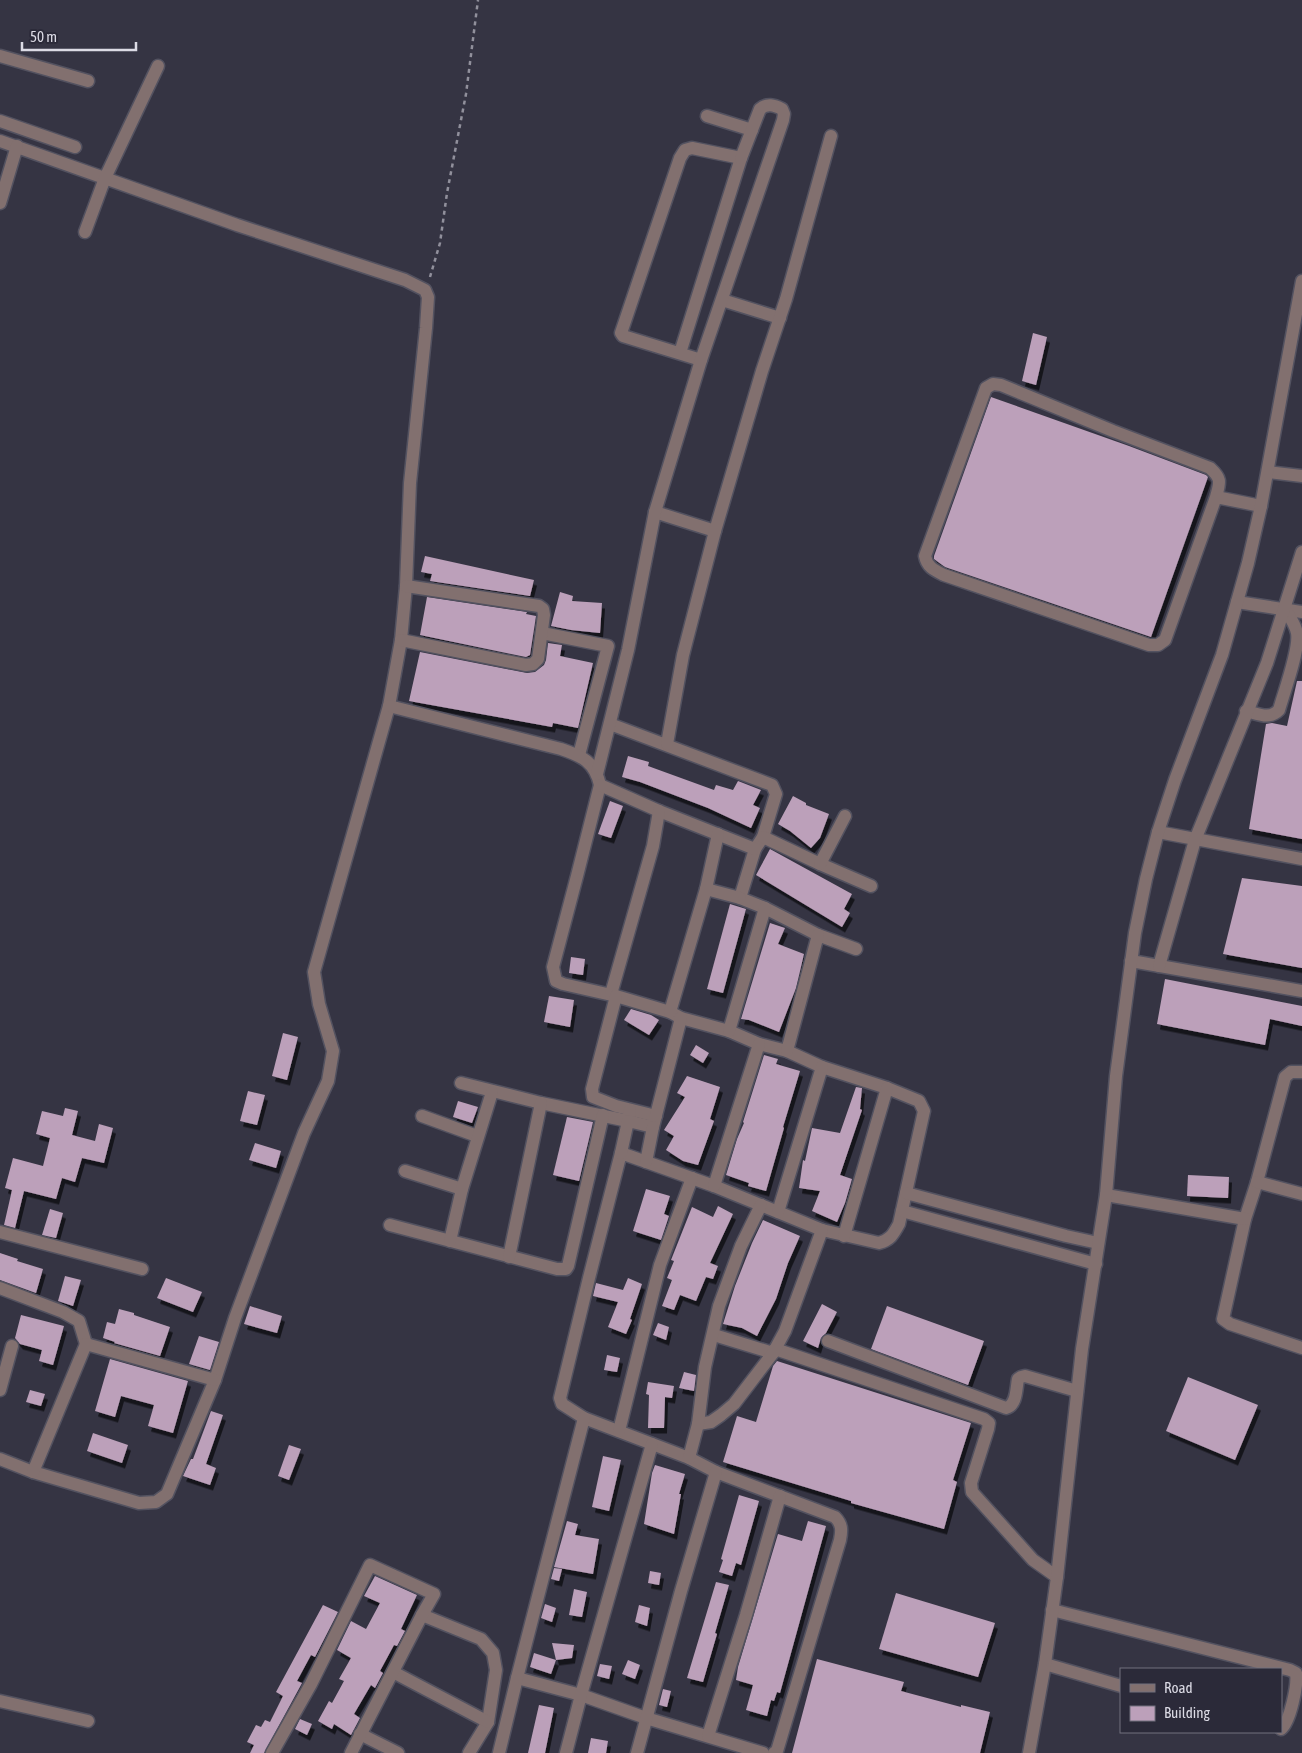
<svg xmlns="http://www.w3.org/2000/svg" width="1302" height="1753" viewBox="0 0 1302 1753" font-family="'Asap Condensed',sans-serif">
  <defs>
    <filter id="shadow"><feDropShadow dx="3" dy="5.5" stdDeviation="0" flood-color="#0009"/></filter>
  </defs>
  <rect width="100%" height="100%" fill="#353443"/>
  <g fill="#bca0ba" filter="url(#shadow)">
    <path d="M1033,333L1047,337L1036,385L1022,381Z"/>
    <path d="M991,397L1129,446L1206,475L1208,477L1151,637L945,567L934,559V556Z"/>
    <path d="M425,556L534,580L530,596L430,581L432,574L421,572Z"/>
    <path d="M560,592L573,596L572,601L602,603L600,633L571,630L551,626Z"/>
    <path d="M427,597L527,612L526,614L536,616L530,655L526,657L420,635Z"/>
    <path d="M548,643L562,645L560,656L593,663L578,728L553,723L552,727L409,701L420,652L527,673L535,672L544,665L546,660Z"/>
    <path d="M1297,681H1302V839L1249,829L1266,724L1272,723L1287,726Z"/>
    <path d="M628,756L649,762L648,766L714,790L716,785L733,790L738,781L761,790L753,805L760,808L751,828L708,808L640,782L622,777Z"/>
    <path d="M793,796L806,803V805L829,814L820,838L811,848L790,831L778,824Z"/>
    <path d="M610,801L623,806L611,838L598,834Z"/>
    <path d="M770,849L852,894L844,909L850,913L842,927L756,875Z"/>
    <path d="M1242,878L1302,886V968L1223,954Z"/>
    <path d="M730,904L746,909L723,993L707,989Z"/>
    <path d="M770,923L785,928L778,944L804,954L796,988L779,1032L749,1020L741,1019Z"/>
    <path d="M571,957L585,959L583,975L569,973Z"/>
    <path d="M1165,979L1302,1006V1026L1270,1019L1265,1045L1157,1024Z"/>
    <path d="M549,996L574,1000L570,1027L544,1022Z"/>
    <path d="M631,1009L651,1015L659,1020L649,1035L624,1020Z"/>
    <path d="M283,1033L298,1037L287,1080L272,1076Z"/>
    <path d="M696,1045L709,1053L703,1063L690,1055Z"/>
    <path d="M764,1055L778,1059L776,1064L800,1071L783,1127L784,1128L766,1191L748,1186L749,1183L726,1175L737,1139L744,1123L743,1122Z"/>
    <path d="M687,1076L720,1087L710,1119L714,1121L698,1165L683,1161L666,1150L674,1136L664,1130L685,1097L677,1093Z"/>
    <path d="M856,1087L862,1088L860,1109L862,1110L840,1175L852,1179L845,1203L837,1222L812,1211L820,1191L799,1188L803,1160L805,1161L812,1128L840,1133Z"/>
    <path d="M248,1091L265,1095L257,1125L240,1121Z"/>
    <path d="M458,1101L478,1107L472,1123L453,1117Z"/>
    <path d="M65,1108L78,1111L72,1135L95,1141L99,1124L113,1128L104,1163L82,1158L75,1182L62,1178L56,1199L24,1191L15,1228L4,1225L12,1190L5,1188L13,1158L43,1166L50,1138L36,1134L42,1111L63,1116Z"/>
    <path d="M567,1117L593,1122L579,1181L553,1175Z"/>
    <path d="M255,1143L281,1151L276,1168L249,1160Z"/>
    <path d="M1188,1175L1229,1177L1228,1198L1187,1196Z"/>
    <path d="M646,1189L670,1196L664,1214L669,1216L661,1240L633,1231Z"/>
    <path d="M718,1206L733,1214L710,1263L718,1266L713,1279L706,1277L696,1301L680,1295L674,1310L662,1306L672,1280L667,1278L674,1261L671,1260L692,1207L713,1217Z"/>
    <path d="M50,1209L63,1213L56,1238L42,1235Z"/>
    <path d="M763,1220L800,1236L788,1263L776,1299L757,1336L742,1328L723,1324L735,1286L752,1243Z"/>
    <path d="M0,1253L18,1259L17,1261L43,1269L36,1293L0,1280Z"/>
    <path d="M65,1276L81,1280L73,1306L58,1301Z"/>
    <path d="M166,1278L202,1292L193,1312L157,1298Z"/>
    <path d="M628,1278L642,1284L630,1319L632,1320L626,1334L608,1327L618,1302L593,1296L596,1283L623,1290Z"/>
    <path d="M822,1304L837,1312L826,1333L821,1338L818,1348L803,1341Z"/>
    <path d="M250,1306L282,1316L277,1333L244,1324Z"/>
    <path d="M887,1306L984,1341L968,1385L871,1349Z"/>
    <path d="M119,1309L134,1313V1315L170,1327L160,1356L114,1343L115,1342L103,1338L107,1322L115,1324Z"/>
    <path d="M21,1315L64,1326L53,1365L39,1361L42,1350L20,1344L15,1338Z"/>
    <path d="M658,1323L669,1327L666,1340L653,1335Z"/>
    <path d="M199,1336L219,1342L210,1370L189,1364Z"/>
    <path d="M607,1355L620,1358L617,1372L604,1370Z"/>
    <path d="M110,1359L188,1381L173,1433L148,1426L154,1405L121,1396L115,1417L95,1411Z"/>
    <path d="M777,1361L971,1423L953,1480L957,1482L944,1529L851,1503V1501L723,1462L737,1416L756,1422L773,1366Z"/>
    <path d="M684,1372L696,1375L694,1391L679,1388Z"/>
    <path d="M1188,1377L1258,1405L1235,1460L1166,1431Z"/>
    <path d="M648,1382L674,1386L672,1398L665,1397L664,1428H648L649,1395L646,1394Z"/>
    <path d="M30,1390L45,1394L41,1406L26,1402Z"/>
    <path d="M211,1411L223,1415L206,1464L216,1468L210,1485L183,1476L191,1459H193Z"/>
    <path d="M93,1433L128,1445L122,1463L87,1451Z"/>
    <path d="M289,1445L301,1449L289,1480L278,1476Z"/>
    <path d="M603,1456L621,1460L609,1511L592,1507Z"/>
    <path d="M655,1465L685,1474L679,1494H681L674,1534L644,1524L652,1473Z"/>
    <path d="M739,1495L759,1501L741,1565L736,1563L732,1576L719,1572L723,1560L721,1559Z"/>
    <path d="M567,1521L578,1524L575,1535L599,1539L593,1574L554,1567Z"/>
    <path d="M808,1521L826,1526L780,1693L777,1692L774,1701L771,1700L767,1716L746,1710L753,1685L736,1680L738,1667L778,1534L802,1541Z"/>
    <path d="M554,1568L562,1569L559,1581L551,1579Z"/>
    <path d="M650,1571L661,1573L659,1585L648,1583Z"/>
    <path d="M375,1576L417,1595L401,1629L405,1631L397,1646L394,1645L380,1671L383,1673L375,1688L371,1685L354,1714L360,1718L351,1735L334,1724L332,1729L318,1721L329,1701L332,1703L344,1681L339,1679L351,1658L337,1650L351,1621L366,1629L380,1603L364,1596Z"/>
    <path d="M716,1582L729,1585L715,1633L717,1634L703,1682L687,1678Z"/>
    <path d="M574,1589L587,1592L582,1617L569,1615Z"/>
    <path d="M896,1593L995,1623L978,1677L879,1649Z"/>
    <path d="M545,1604L556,1608L552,1622L541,1618Z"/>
    <path d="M323,1605L338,1612L315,1657L311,1655L297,1681L302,1683L264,1753H250L254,1745L247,1742L256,1725L261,1727L265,1720L270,1722L283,1696L276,1692Z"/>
    <path d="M639,1605L650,1608L647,1626L635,1622Z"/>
    <path d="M552,1643L574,1645L572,1658L556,1660Z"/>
    <path d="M534,1653L556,1660L551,1674L530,1667Z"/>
    <path d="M817,1659L904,1682L901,1691L961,1707V1705L990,1712L980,1753H792Z"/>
    <path d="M628,1660L640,1665L635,1679L622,1674Z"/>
    <path d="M600,1664L612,1666L609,1679L597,1676Z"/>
    <path d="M663,1689L671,1691L667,1707L659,1705Z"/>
    <path d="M539,1705L554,1708L545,1753H528Z"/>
    <path d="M300,1719L312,1724L307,1735L295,1729Z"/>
    <path d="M591,1738L608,1741L606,1753H588Z"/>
  </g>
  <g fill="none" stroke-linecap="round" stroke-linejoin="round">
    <defs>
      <g id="minor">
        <path d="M0,56L88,81"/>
        <path d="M707,116L752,130"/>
        <path d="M0,121L75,147"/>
        <path d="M0,141L237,225L405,280L425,290L428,297L426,328L410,483L406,586L401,640L389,706L314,972L319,1004L333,1051L328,1081L304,1133L235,1318L215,1380L167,1494L156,1502L139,1503L33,1472L0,1459"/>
        <path d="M0,203L17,146"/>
        <path d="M85,232L105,178L158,66"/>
        <path d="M722,300L780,318"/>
        <path d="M680,353L741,158L692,148L685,150L680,158L621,333L623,336L701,360"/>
        <path d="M1268,472L1302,476"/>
        <path d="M1216,497C1220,482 1222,479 1210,468L1113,431L1001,385L993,384L986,388L925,556C927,567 934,570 944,575L1149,645H1158L1165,640L1216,497L1261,506"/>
        <path d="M655,512L715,531"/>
        <path d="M1237,602L1302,612"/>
        <path d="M542,633L608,646L579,755"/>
        <path d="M401,640L526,665L533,664L538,659L544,615L543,609L539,606L406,586"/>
        <path d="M389,706L561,749C582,756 595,762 600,785L577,876L553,967L556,981L563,984L616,996L670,1012L681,1018L729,1031L759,1044L787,1051L822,1067L887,1088L919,1101L924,1111L899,1224C893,1235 890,1240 879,1243L822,1230L714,1186L621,1153L589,1278L560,1398L562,1404L584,1418L689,1458L716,1472L835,1517C842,1524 842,1530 840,1540L777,1751L774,1753"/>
        <path d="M1246,711C1259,714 1269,720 1279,710C1284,692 1300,649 1297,633C1295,623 1289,616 1284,608"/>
        <path d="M610,724L772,785L776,794L763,837L755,849L740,898L765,908L818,935L856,949"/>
        <path d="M667,744L683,655L715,531L762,371L786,299L831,136"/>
        <path d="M597,774L628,650L655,512L701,360L783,120L784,114L782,109C774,105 767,103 760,109L741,158"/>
        <path d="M600,785L659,811L755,849"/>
        <path d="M1158,832L1302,859"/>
        <path d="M763,837L820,864L871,886"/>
        <path d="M820,864L845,816"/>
        <path d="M706,889L740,898"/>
        <path d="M1131,961L1302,991"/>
        <path d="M1159,966L1195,840L1267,663L1302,552"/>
        <path d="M611,994L653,846L659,811"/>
        <path d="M616,996L592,1089L593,1097L616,1106L656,1116"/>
        <path d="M670,1012L706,889L718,834"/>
        <path d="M729,1031L765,908"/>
        <path d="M787,1051L818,935"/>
        <path d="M1302,1072H1291L1285,1077L1257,1182L1245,1219L1223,1319L1230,1324L1302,1348"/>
        <path d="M461,1083L541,1103L628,1121L630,1110"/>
        <path d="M422,1116L477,1136"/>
        <path d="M621,1153L628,1121L653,1127L681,1018"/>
        <path d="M646,1162L653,1127"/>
        <path d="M405,1171L462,1189"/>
        <path d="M1257,1182L1302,1194"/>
        <path d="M714,1186L759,1044"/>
        <path d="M906,1193L1066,1236L1098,1243"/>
        <path d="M1106,1195L1245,1219"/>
        <path d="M902,1211L1096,1264"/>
        <path d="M778,1212L822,1067"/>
        <path d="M390,1225L557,1269H566L568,1266L603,1115"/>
        <path d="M0,1232L142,1269"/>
        <path d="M844,1236L887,1088"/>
        <path d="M450,1241L462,1189L492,1092"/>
        <path d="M509,1257L541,1103"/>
        <path d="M0,1288L63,1312L79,1321L86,1344"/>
        <path d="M714,1335L773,1353"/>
        <path d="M828,1341L1006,1408C1017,1405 1016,1389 1018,1379L1021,1377L1025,1376L1077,1391"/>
        <path d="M775,1349L984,1419L989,1423L988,1429L971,1483L972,1492L1033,1560L1057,1577"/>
        <path d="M0,1390L12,1346"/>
        <path d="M698,1424L711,1422L721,1415L734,1404L773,1353L785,1331L822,1230"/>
        <path d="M619,1431L660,1265L692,1178"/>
        <path d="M689,1458L698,1424L705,1367L719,1306L741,1246L761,1205"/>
        <path d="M33,1472L86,1344L215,1380"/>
        <path d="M1052,1610L1290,1670L1296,1673C1298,1685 1290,1722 1281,1729"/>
        <path d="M422,1615L481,1639L493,1653L496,1670L488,1722L469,1753"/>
        <path d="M1045,1664L1121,1686"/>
        <path d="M393,1672L488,1722"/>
        <path d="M517,1678L581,1695L646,1718L763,1753"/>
        <path d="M0,1701L88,1721"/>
        <path d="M360,1734L398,1753"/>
        <path d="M708,1736L746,1615L780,1496"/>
        <path d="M272,1753L311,1684L370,1565L434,1594L422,1615L351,1753"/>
        <path d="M499,1753L517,1678L584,1418"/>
        <path d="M566,1753L581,1695L652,1444"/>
        <path d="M637,1753L681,1591L716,1472"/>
        <path d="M1029,1753L1045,1664L1057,1577L1082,1349L1106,1195L1116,1076L1135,933L1146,879L1158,832L1175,780L1222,655L1248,563L1261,506L1302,281"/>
      </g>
    </defs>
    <use href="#minor" stroke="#535260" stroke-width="15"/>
    <path stroke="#91909c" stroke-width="2.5" stroke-dasharray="4 4" stroke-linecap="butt" d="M430,277L440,243L447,193L466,94L478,0"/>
    <use href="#minor" stroke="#82706f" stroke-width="12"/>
  </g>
  <rect x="1120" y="1668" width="162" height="65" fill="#2b2a39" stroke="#72717e"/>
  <rect x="1130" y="1684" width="25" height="8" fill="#82706f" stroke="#72717e"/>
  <text x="1164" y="1693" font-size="15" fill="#dcdbe5">Road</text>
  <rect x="1130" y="1706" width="25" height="15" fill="#bca0ba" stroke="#72717e"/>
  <text x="1164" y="1718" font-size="15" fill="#dcdbe5">Building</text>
  <path d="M22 42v8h114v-8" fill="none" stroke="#dcdbe5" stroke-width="2.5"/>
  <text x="30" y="42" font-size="15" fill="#dcdbe5" stroke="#2b2a39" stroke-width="4" paint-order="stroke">50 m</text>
</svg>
